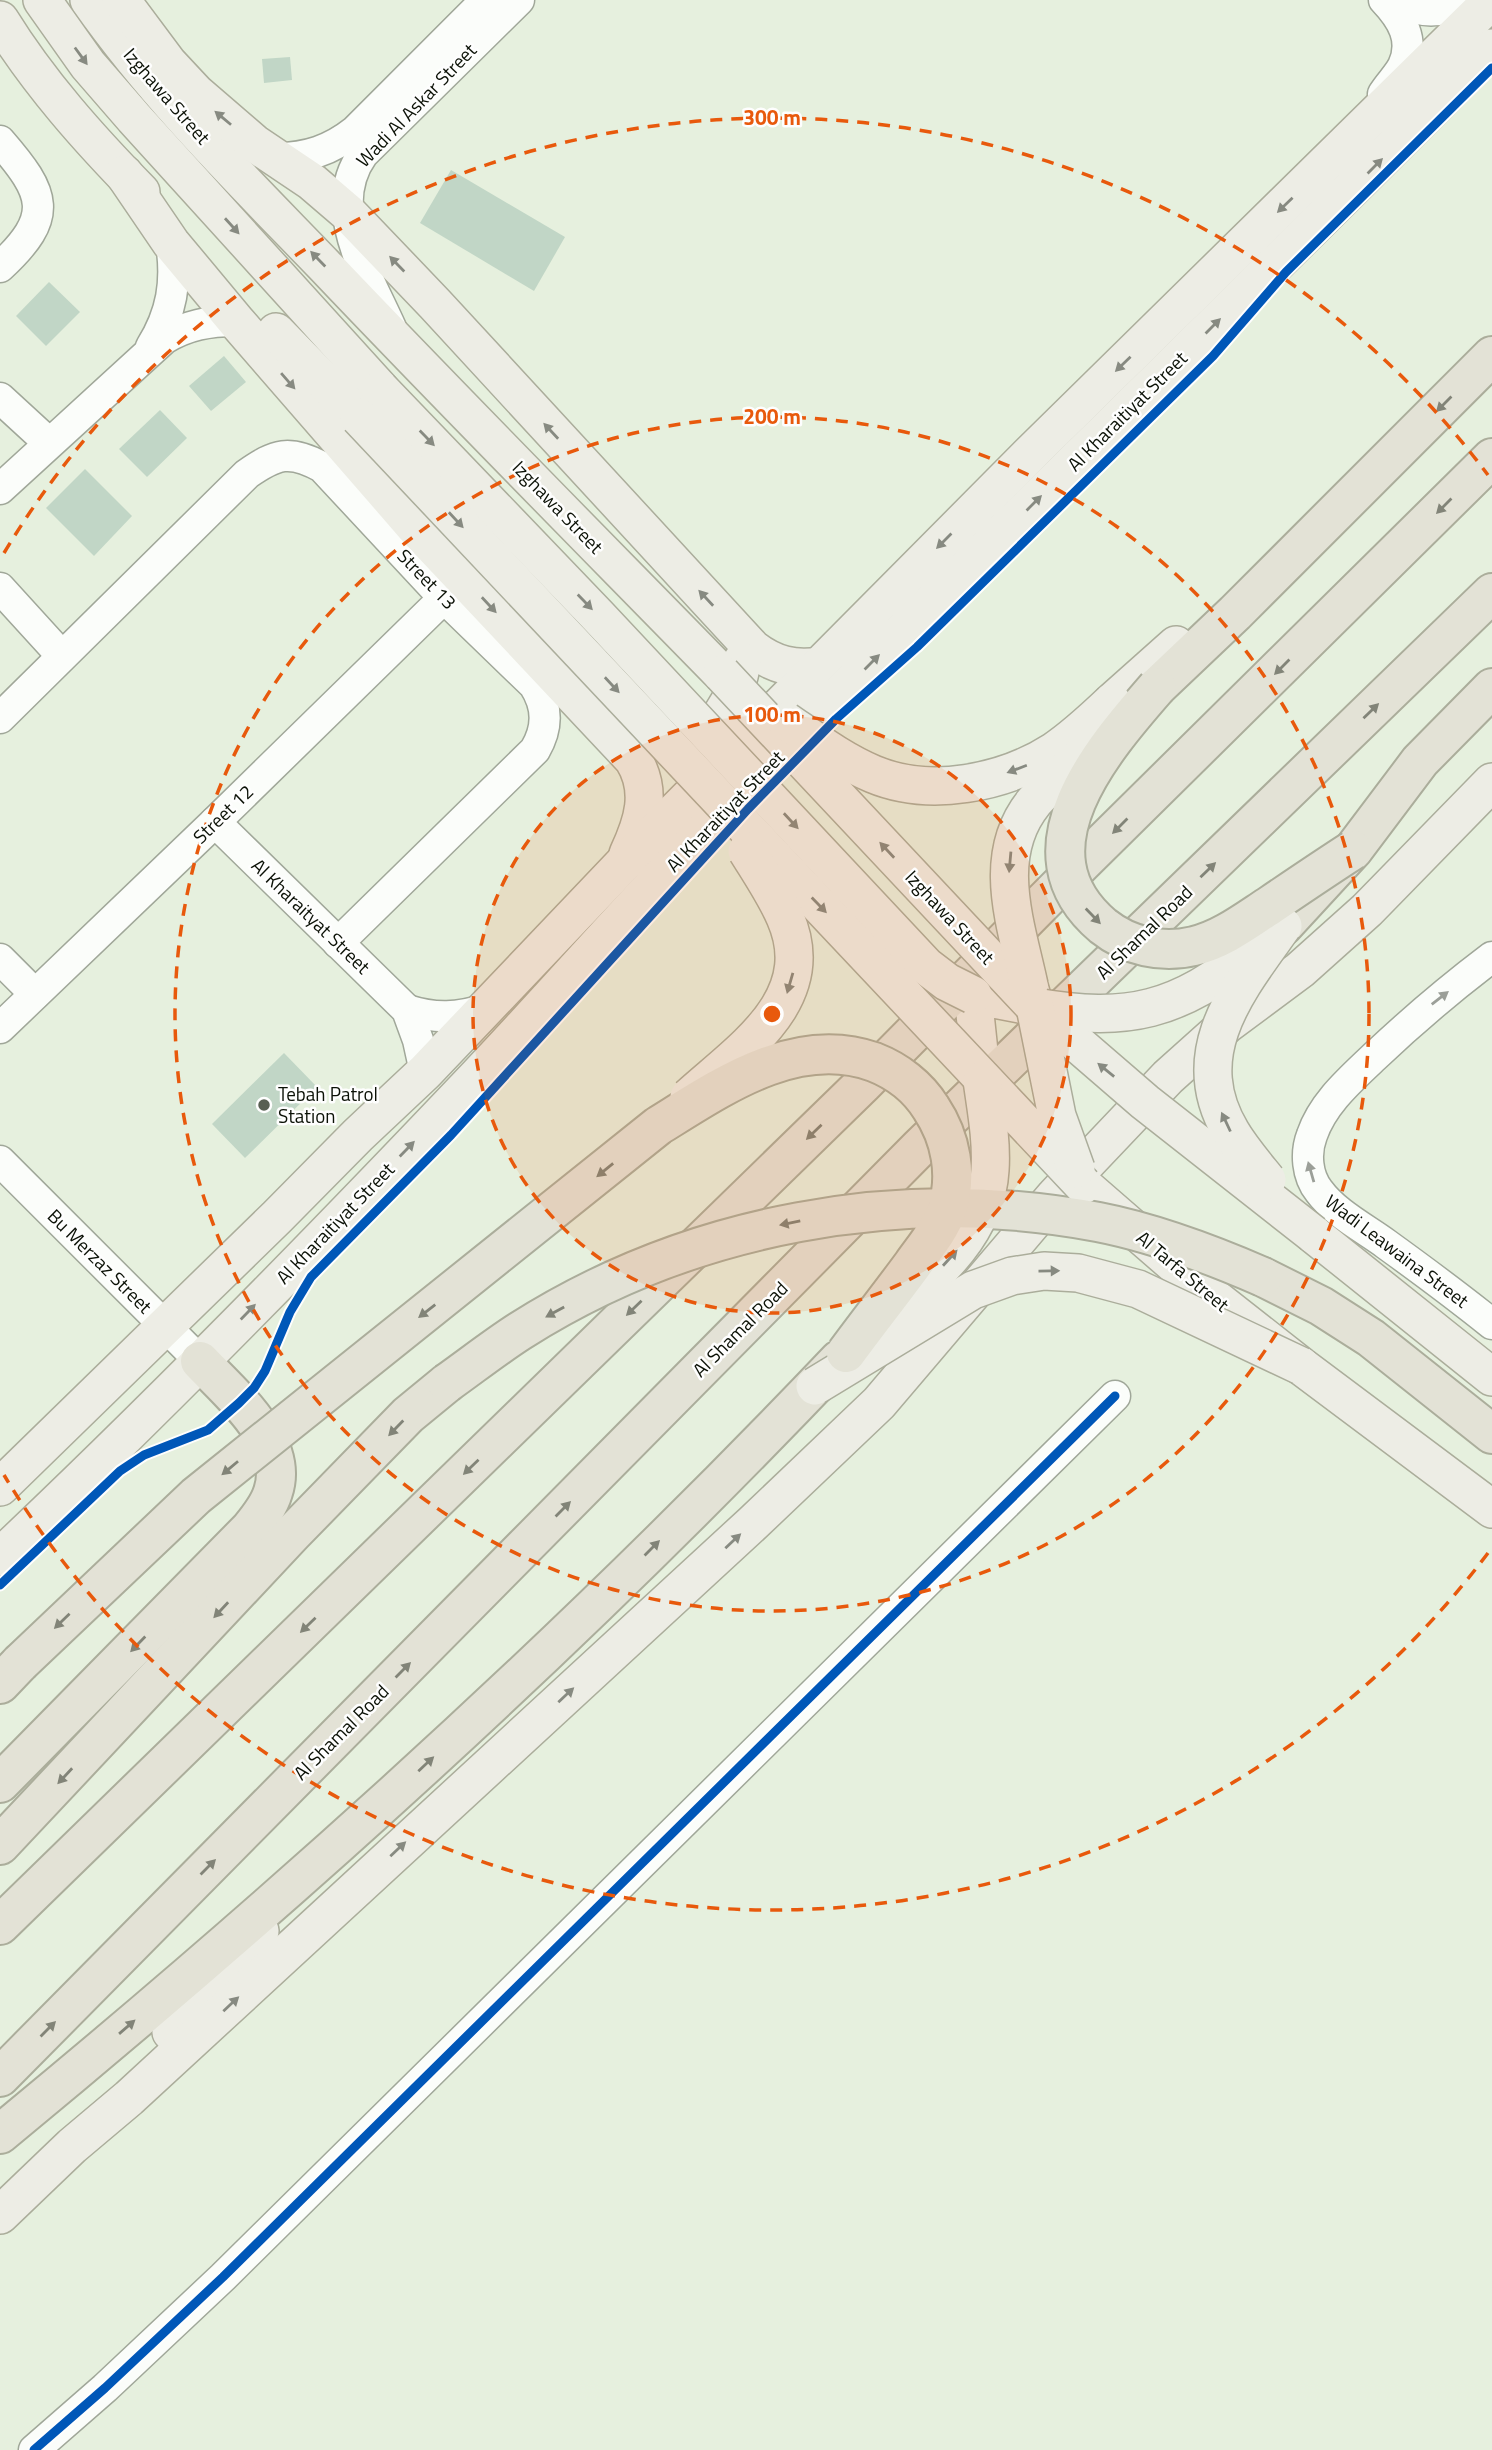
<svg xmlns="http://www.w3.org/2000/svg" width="1492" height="2450" viewBox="0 0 1492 2450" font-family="'Titillium Web',sans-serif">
  <rect width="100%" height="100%" fill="#e6f0de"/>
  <g fill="#c1d6c6">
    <path d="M290,57L292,80L264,83L262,59Z"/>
    <path d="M451,170L565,237L534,291L420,223Z"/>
    <path d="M49,282L80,312L46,346L16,316Z"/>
    <path d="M224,356L246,382L211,411L189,386Z"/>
    <path d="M160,410L187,438L147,477L119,449Z"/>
    <path d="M85,469L132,516L94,556L46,508Z"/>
    <path d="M284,1053L317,1087L245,1158L212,1124Z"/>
  </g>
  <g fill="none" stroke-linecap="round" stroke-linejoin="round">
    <defs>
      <g id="minor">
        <path d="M1391,0C1423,14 1439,14 1471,0"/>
        <path d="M1383,94C1389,84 1398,76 1403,66C1415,40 1402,19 1384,0"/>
        <path d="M0,141C46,194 55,216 0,267"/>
        <path d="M277,158C307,158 331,150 355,131L486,0"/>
        <path d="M391,328C368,276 324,208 363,154L519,0"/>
        <path d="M151,347C172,313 177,282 171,243"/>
        <path d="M0,398L49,443"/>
        <path d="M0,489L164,339C187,325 209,321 236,321"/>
        <path d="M0,588L61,655"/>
        <path d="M0,718L247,474C276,454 289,449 322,467L444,598L534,685C548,707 548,728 535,750L338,943"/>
        <path d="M215,822L407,1010L418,1040L425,1072"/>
        <path d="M1492,957C1451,988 1412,1021 1374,1057C1350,1080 1323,1103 1312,1135C1305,1153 1307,1176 1319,1191C1335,1213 1364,1228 1386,1244C1422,1270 1457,1296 1492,1324"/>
        <path d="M0,959L35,994"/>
        <path d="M407,1010C435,1019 458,1018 486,1009"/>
        <path d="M0,1028L215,822L444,598"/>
        <path d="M0,1161L200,1361"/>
        <path d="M34,2450L105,2388L223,2277L1115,1396"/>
      </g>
      <g id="major">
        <path d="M42,0L88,65L134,118L380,389"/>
        <path d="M89,0C157,97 242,180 324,265C455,403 589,538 722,674"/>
        <path d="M121,0L168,63L196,93L254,143L312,182L347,212L435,304L753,649C774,665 794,670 820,666"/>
        <path d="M0,20C39,83 89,139 141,192"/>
        <path d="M124,174L171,243L236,321L415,527L633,759C653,791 643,822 628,854"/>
        <path d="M276,332L359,417"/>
        <path d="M1112,702L1176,645"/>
        <path d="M679,747C716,735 737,697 742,661"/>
        <path d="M982,1080L973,995L1035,1007L1029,986"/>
        <path d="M1083,1185L1198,1285L1301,1366L1492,1509"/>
        <path d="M1313,1234L1492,1377"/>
        <path d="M0,1487L277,1217L358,1135L425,1072L623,864L1034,450L1492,0"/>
        <path d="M0,1557C160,1406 314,1248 466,1088C552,998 633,903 720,815C974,556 1237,306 1492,48"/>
        <path d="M171,2032L260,1931"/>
        <path d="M0,2215L72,2146L129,2098L753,1523L879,1403L1055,1196L1168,1077L1226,1025L1300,970L1367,910L1492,782"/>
      </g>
      <g id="highway">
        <path d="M1157,687L1235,613L1492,356"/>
        <path d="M1283,926L1353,850L1420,761L1492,688"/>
        <path d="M1263,1277L1321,1306L1371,1338L1492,1434"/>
        <path d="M0,1684L20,1663"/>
        <path d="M0,1783L250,1529C259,1518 269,1506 273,1492C290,1442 231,1394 200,1361"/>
        <path d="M0,1845L292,1534L408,1415L447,1383"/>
        <path d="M0,1925L863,1084L1082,863L1492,458"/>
        <path d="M0,2077L920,1147L1492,593"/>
        <path d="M0,2134C294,1892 577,1636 839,1360"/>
      </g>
    </defs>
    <use href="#minor" stroke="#a0a799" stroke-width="33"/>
    <use href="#major" stroke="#abad9b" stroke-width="40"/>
    <use href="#highway" stroke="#abad9b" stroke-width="42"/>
    <use href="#minor" stroke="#fbfdfa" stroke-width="30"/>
    <use href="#major" stroke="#edede5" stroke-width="37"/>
    <use href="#highway" stroke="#e3e2d6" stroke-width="38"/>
    <defs>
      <g id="major-bridge">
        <path d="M380,389L598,616L926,966L947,982L973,995"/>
        <path d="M359,417L1083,1185"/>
        <path d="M722,674L1035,1007L1145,1102L1313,1234"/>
        <path d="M786,721C814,740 842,761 873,774C930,798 1004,783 1054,751C1075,737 1093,720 1112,702"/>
        <path d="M1029,985C1016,924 990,856 1034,802C1052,781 1073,763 1093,745"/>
        <path d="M1035,1007C1129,1023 1177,1011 1252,951"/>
        <path d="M1035,1007L1057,1116L1076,1169"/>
        <path d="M689,1097C742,1049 821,999 785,917C775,894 760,872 747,851"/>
        <path d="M1267,1180C1254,1164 1241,1149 1231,1132C1184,1053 1238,989 1283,926"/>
        <path d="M881,1322C928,1281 986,1239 990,1170C992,1140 986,1109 982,1080"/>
        <path d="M815,1386L973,1290L1012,1276L1044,1271L1078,1273L1138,1289L1301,1366"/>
      </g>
      <g id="highway-bridge">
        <path d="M1157,687C1103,749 1014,851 1103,926C1128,946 1162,954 1194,946C1221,940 1246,921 1269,906C1297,887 1325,868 1353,850"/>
        <path d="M447,1383C471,1366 495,1347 520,1331C690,1223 901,1185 1098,1222C1155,1233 1210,1254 1263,1277"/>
        <path d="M20,1663L196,1496L658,1126C721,1087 796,1034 874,1062C897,1071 918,1087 931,1108C951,1138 958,1175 947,1210C940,1230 925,1247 913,1264C891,1294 868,1323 846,1353"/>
      </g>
    </defs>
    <use href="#major-bridge" stroke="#abad9b" stroke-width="40" stroke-linecap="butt"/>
    <use href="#highway-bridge" stroke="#abad9b" stroke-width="42" stroke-linecap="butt"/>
    <use href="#major-bridge" stroke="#edede5" stroke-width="37"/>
    <use href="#highway-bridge" stroke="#e3e2d6" stroke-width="38"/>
    <defs>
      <g id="cycleway">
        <path d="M0,1585L120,1471L144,1455L208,1430L239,1403L254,1388L265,1371L290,1312L311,1277L451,1135L748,809L836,719L917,647L1213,356L1286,272L1492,68"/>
        <path d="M34,2450L105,2388L223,2277L1115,1396"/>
      </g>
    </defs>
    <use href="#cycleway" stroke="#fefefe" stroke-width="13"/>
    <use href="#cycleway" stroke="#0057b8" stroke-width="9"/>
  </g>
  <defs><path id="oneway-solid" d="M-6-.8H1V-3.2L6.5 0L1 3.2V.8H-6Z" transform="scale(1.75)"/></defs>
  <g fill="#878a81">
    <use href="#oneway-solid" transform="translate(81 56) rotate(54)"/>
    <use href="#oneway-solid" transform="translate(223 118) rotate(-140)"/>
    <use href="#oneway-solid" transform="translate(1375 166) rotate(-45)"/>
    <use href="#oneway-solid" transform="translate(1285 205) rotate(136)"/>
    <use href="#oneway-solid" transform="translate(232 226) rotate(48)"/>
    <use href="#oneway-solid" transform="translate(318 259) rotate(-134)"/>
    <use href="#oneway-solid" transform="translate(397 264) rotate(-134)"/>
    <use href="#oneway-solid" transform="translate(1213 326) rotate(-45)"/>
    <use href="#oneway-solid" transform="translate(1123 364) rotate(136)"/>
    <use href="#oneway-solid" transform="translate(288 381) rotate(49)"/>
    <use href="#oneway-solid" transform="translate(551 431) rotate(-133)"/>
    <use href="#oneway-solid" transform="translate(427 438) rotate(46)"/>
    <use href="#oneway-solid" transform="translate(1034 503) rotate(-45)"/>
    <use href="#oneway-solid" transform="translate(456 520) rotate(47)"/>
    <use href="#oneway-solid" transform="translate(944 541) rotate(135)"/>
    <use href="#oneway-solid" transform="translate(706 598) rotate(-133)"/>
    <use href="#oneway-solid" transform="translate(585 602) rotate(46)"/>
    <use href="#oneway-solid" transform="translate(489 605) rotate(47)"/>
    <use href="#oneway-solid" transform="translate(872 662) rotate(-45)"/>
    <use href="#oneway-solid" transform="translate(612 685) rotate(47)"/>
    <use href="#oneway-solid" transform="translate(1017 769) rotate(159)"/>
    <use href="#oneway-solid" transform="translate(791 821) rotate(47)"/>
    <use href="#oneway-solid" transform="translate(887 850) rotate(-133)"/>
    <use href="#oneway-solid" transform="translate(1010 862) rotate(95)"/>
    <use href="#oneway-solid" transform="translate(819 905) rotate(46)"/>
    <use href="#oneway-solid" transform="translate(790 983) rotate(106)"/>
    <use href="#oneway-solid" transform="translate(1106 1070) rotate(-141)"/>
    <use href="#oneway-solid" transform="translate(1226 1122) rotate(-115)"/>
    <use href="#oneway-solid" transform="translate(407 1149) rotate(-46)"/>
    <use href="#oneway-solid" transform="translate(950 1258) rotate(-48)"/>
    <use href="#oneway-solid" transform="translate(1049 1271) rotate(-1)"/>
    <use href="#oneway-solid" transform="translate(248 1312) rotate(-46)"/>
    <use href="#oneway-solid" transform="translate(733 1541) rotate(-43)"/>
    <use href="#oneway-solid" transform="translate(566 1695) rotate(-43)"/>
    <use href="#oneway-solid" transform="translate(398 1849) rotate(-43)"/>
    <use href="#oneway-solid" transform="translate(231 2004) rotate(-43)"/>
  </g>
  <g fill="#828478">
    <use href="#oneway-solid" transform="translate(1444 404) rotate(135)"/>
    <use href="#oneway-solid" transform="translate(1444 506) rotate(135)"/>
    <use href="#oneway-solid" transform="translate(1282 667) rotate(135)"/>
    <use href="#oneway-solid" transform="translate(1371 711) rotate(-44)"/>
    <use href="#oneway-solid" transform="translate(1120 826) rotate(135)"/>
    <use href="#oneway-solid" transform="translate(1208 870) rotate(-44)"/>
    <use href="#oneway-solid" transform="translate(1093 916) rotate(46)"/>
    <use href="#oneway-solid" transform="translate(814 1132) rotate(136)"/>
    <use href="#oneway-solid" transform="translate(605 1170) rotate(141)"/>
    <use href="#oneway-solid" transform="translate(790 1223) rotate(168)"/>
    <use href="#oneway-solid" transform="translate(634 1308) rotate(136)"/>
    <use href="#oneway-solid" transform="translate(427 1311) rotate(142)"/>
    <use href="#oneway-solid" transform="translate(555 1312) rotate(151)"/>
    <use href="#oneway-solid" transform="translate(396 1428) rotate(134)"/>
    <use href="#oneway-solid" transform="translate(471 1467) rotate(136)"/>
    <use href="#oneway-solid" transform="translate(230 1468) rotate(140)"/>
    <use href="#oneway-solid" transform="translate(563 1509) rotate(-45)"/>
    <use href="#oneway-solid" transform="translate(652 1548) rotate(-45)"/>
    <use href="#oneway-solid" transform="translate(221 1610) rotate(133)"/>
    <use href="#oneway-solid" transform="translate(62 1621) rotate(136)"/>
    <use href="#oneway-solid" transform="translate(308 1625) rotate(136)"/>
    <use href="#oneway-solid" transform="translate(138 1644) rotate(134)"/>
    <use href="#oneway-solid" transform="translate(403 1670) rotate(-45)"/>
    <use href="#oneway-solid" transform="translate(426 1764) rotate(-43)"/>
    <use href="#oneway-solid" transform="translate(65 1776) rotate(133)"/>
    <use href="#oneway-solid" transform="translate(208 1867) rotate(-45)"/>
    <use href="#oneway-solid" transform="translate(127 2027) rotate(-41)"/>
    <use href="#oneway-solid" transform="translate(48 2029) rotate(-45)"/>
  </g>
  <g fill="#9b9f98">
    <use href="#oneway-solid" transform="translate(1440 998) rotate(-38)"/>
    <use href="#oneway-solid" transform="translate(1311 1172) rotate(-106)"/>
  </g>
  <circle cx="772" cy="1014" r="299" fill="#e8590c" fill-opacity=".12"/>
  <g fill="none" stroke="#e8590c" stroke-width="3.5" stroke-dasharray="12 9">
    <circle cx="772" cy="1014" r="299"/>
    <circle cx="772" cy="1014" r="597"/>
    <path d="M1488 1553A896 896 0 0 1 4 1475M4 553A896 896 0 0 1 1488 475"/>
  </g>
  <circle fill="#585f52" stroke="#fefefe" stroke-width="2.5" cx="264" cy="1105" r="7"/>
  <g text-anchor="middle" stroke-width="5" stroke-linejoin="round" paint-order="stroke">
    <g font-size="19" fill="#0b1106" stroke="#fefefe">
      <text transform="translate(167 96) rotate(49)" y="7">Izghawa Street</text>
      <text transform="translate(416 105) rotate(-46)" y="7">Wadi Al Askar Street</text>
      <text transform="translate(1127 411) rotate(-45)" y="7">Al Kharaitiyat Street</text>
      <text transform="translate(558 507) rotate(46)" y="7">Izghawa Street</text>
      <text transform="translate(427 579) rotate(46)" y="7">Street 13</text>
      <text transform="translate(725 811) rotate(-46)" y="7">Al Kharaitiyat Street</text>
      <text transform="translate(223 814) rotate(-44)" y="7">Street 12</text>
      <text transform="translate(311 916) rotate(44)" y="7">Al Kharaityat Street</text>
      <text transform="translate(950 917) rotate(47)" y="7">Izghawa Street</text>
      <text transform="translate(1144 932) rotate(-44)" y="7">Al Shamal Road</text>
      <text transform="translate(335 1223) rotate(-46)" y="7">Al Kharaitiyat Street</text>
      <text transform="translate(1397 1251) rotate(37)" y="7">Wadi Leawaina Street</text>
      <text transform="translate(100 1261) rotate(45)" y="7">Bu Merzaz Street</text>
      <text transform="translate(1183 1271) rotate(40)" y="7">Al Tarfa Street</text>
      <text transform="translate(740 1329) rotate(-45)" y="7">Al Shamal Road</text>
      <text transform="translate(341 1732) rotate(-45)" y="7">Al Shamal Road</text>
    </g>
    <g font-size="19" fill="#0b1106" stroke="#fefefe" text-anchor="start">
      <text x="278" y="1101">Tebah Patrol<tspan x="278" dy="22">Station</tspan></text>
    </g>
  </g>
  <circle cx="772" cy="1014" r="10" fill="#e8590c" stroke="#fefefe" stroke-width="3.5"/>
  <g font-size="21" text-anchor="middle" font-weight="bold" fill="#e8590c" stroke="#fefefe" stroke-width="5" stroke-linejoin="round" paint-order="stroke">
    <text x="772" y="125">300 m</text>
    <text x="772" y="424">200 m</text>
    <text x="772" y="722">100 m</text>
  </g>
</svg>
